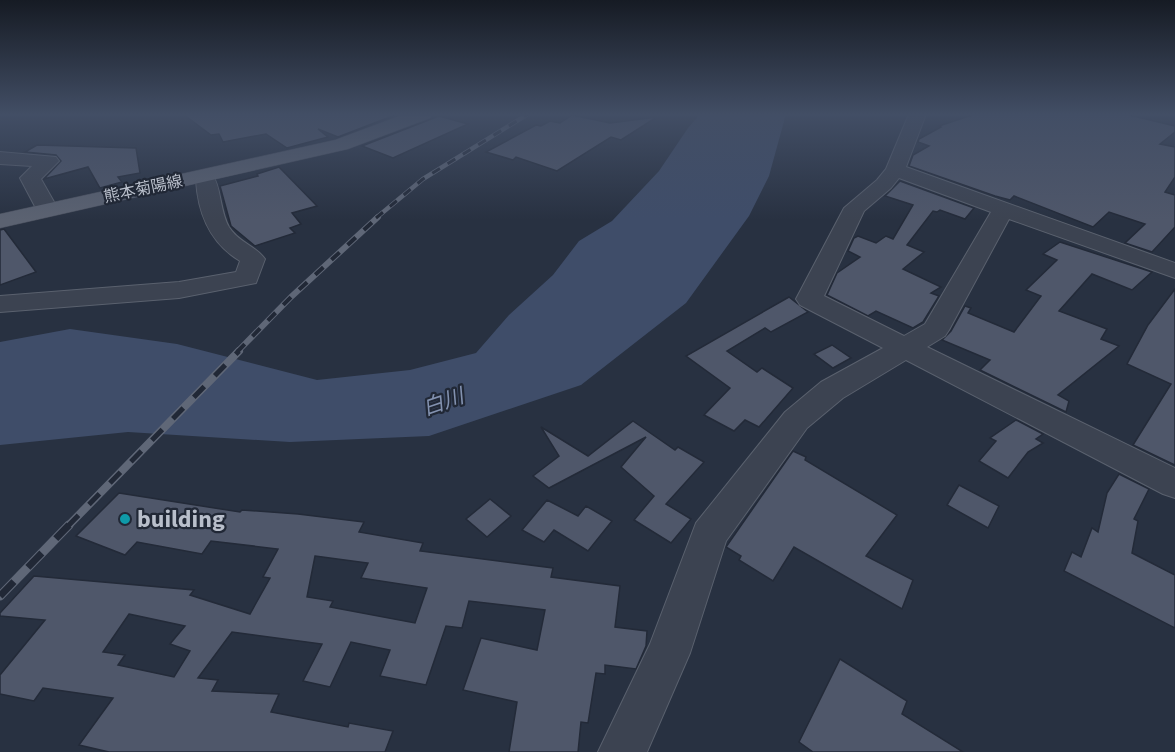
<svg xmlns="http://www.w3.org/2000/svg" width="1175" height="752" viewBox="0 0 1175 752" font-family="'Source Sans 3','Noto Sans JP',sans-serif">
  <rect width="100%" height="100%" fill="#283141"/>
  <path fill="#3f4d69" d="M700,114H786L769,176L749,216L686,303L581,385L429,436L290,442L128,432L0,445V342L70,329L177,344L317,380L410,370L476,353L509,315L553,275L579,241L612,221L659,171L688,128Z"/>
  <g fill="#4f576a" stroke="#232a38" stroke-width="1.5" fill-rule="evenodd">
    <path d="M183,114H393L395,115L338,137L318,129L328,137L287,148L266,134L223,142L219,134L211,135Z"/>
    <path d="M975,114H1125L1175,126V132L1160,144L1175,147V177L1165,192L1175,195V227L1152,252L1125,243L1145,224L1109,212L1093,227L1014,196L1010,200L995,196L909,166L913,155L929,146L918,142L919,139L941,127L939,126Z"/>
    <path d="M572,115L610,123L657,117L621,140L611,137L557,171L516,157L513,160L486,152L536,125L541,126L550,121L560,123Z"/>
    <path d="M439,116L468,124L393,158L362,146Z"/>
    <path d="M37,145L136,148L140,173L118,177L122,182L100,188L88,167L44,179L61,161L56,155L25,152Z"/>
    <path d="M279,167L317,206L292,213L301,224L290,228L295,233L255,246L231,226L220,186L258,176L257,174Z"/>
    <path d="M900,181L974,208L965,219L940,210L937,212L933,211L907,245L924,252L903,269L941,287L931,293L939,296L923,322L913,328L876,311L868,316L827,295L837,273L860,257L848,251L854,238L858,236L876,243L886,236L893,239L913,205L885,196Z"/>
    <path d="M4,229L36,272L0,285V230Z"/>
    <path d="M1060,242L1152,272L1132,290L1092,274L1059,311L1107,329L1101,339L1119,346L1058,395L1069,401L1066,412L980,370L990,360L942,340L951,331L965,306L971,308L968,313L1014,332L1041,296L1026,290L1057,260L1043,254Z"/>
    <path d="M1175,289V465L1133,445L1171,384L1127,364L1148,325Z"/>
    <path d="M789,297L808,312L771,332L765,328L727,351L757,372L762,368L793,388L759,427L745,420L734,431L704,415L730,388L686,356Z"/>
    <path d="M832,345L851,358L833,368L814,354Z"/>
    <path d="M1016,420L1043,434L1036,439L1043,443L1028,452L1008,478L979,461L996,441L990,438Z"/>
    <path d="M633,421L675,450L678,447L704,462L666,504L691,519L671,543L634,520L654,496L621,467L646,437L549,488L533,476L559,456L541,427L588,456Z"/>
    <path d="M793,451L806,457L805,460L897,515L866,556L913,580L902,609L794,547L773,581L739,560L741,556L726,547Z"/>
    <path d="M1119,474L1149,489L1134,519L1138,521L1132,553L1175,575V628L1064,571L1072,552L1081,557L1092,528L1098,532L1107,493Z"/>
    <path d="M959,485L999,506L988,528L947,505Z"/>
    <path d="M119,493L240,512L242,510L298,514L364,522L359,532L423,543L420,551L553,568L551,577L620,586L615,627L647,631L646,646L636,669L605,665V674L596,673L588,723L581,722L578,752H509L517,702L463,690L481,638L537,650L545,610L469,601L462,628L446,626L426,685L380,676L390,650L351,642L330,687L303,681L322,644L232,632L198,678L218,680L212,691L279,694L271,712L348,727L349,723L393,731L385,752H109L79,745L113,698L43,688L34,701L0,694V675L45,620L0,616V613L34,576L194,590L190,595L250,614L270,578L263,577L278,549L211,541L202,554L137,542L125,555L76,536ZM315,556L368,563L361,578L427,588L415,623L330,607L333,601L307,597ZM129,614L185,626L170,644L190,651L174,677L118,665L125,655L103,652Z"/>
    <path d="M490,499L511,516L487,537L466,519Z"/>
    <path d="M547,500L578,516L586,506L612,521L588,551L554,530L544,542L522,530Z"/>
    <path d="M840,659L907,701L902,714L963,752H813L799,742Z"/>
  </g>
  <g fill="none" stroke-linecap="round" stroke-linejoin="round">
    <defs>
      <g id="minor">
        <path d="M909,114H926L906,167L1175,263V278L1009,219L949,330L945,336L927,347L1175,468V498L1163,494L906,360L843,398L807,428L726,541L690,653L647,752H598L650,644L696,523L785,412L821,382L883,348L800,305L796,299L844,208L877,180L886,169ZM899,178L991,212L925,324L904,336L824,296L864,211L891,188Z"/>
        <path d="M0,152L56,157L59,161L41,179L58,209L55,214L47,216L39,214L20,178L32,166L0,164Z"/>
        <path d="M206,174L213,176C221,187 220,211 229,227C238,242 256,246 265,259L256,283L179,298L0,312V296L179,282L236,272L240,261C210,243 198,214 196,180L199,176Z"/>
      </g>
      <path id="major" d="M405,114H432L430,118L348,149L0,228V214L335,140Z"/>
    </defs>
    <use href="#minor" stroke="#5a616e" stroke-width="2"/>
    <use href="#major" stroke="#464c5a" stroke-width="1"/>
    <use href="#minor" fill="#3c4351" fill-rule="evenodd"/>
    <use href="#major" fill="#5b6271" fill-rule="evenodd"/>
    <defs>
      <path id="rail-far3" d="M376,218L423,179L528,114"/>
      <path id="rail-far2" d="M237,352L291,297L378,217"/>
      <path id="rail-far1" d="M68,526L239,351"/>
      <path id="rail" d="M0,596L69,525"/>
    </defs>
    <use href="#rail-far3" stroke="#5f6777" stroke-width="4.5"/>
    <use href="#rail-far2" stroke="#5f6777" stroke-width="6"/>
    <use href="#rail-far1" stroke="#5f6777" stroke-width="8"/>
    <use href="#rail" stroke="#5f6777" stroke-width="9"/>
    <use href="#rail-far3" stroke="#212836" stroke-width="3" stroke-dasharray="9" stroke-linecap="butt"/>
    <use href="#rail-far2" stroke="#212836" stroke-width="4" stroke-dasharray="11" stroke-linecap="butt"/>
    <use href="#rail-far1" stroke="#212836" stroke-width="5" stroke-dasharray="15" stroke-linecap="butt"/>
    <use href="#rail" stroke="#212836" stroke-width="7" stroke-dasharray="20" stroke-linecap="butt"/>
  </g>
  <linearGradient id="sky" x2="0" y2="1"><stop stop-color="#161b24"/><stop offset="0.52" stop-color="#424e65"/><stop offset="1" stop-color="#424e65" stop-opacity="0"/></linearGradient>
  <rect width="1175" height="220" fill="url(#sky)"/>
  <circle fill="#0f9aa8" stroke="#212836" stroke-width="2" cx="125" cy="519" r="6"/>
  <g text-anchor="middle" stroke-width="4.5" stroke-linejoin="round" paint-order="stroke">
    <g font-size="16" fill="#b9bfcb" stroke="#212836">
      <text transform="translate(143 188) rotate(-12)" y="6">熊本菊陽線</text>
    </g>
    <g font-size="21" font-style="italic" fill="#8392b0" stroke="#212836">
      <text transform="translate(443 402) rotate(-19)" y="7">白川</text>
    </g>
    <g font-size="24" font-weight="bold" fill="#b9bfcb" stroke="#212836" text-anchor="start">
      <text x="137" y="527">building</text>
    </g>
  </g>
</svg>
